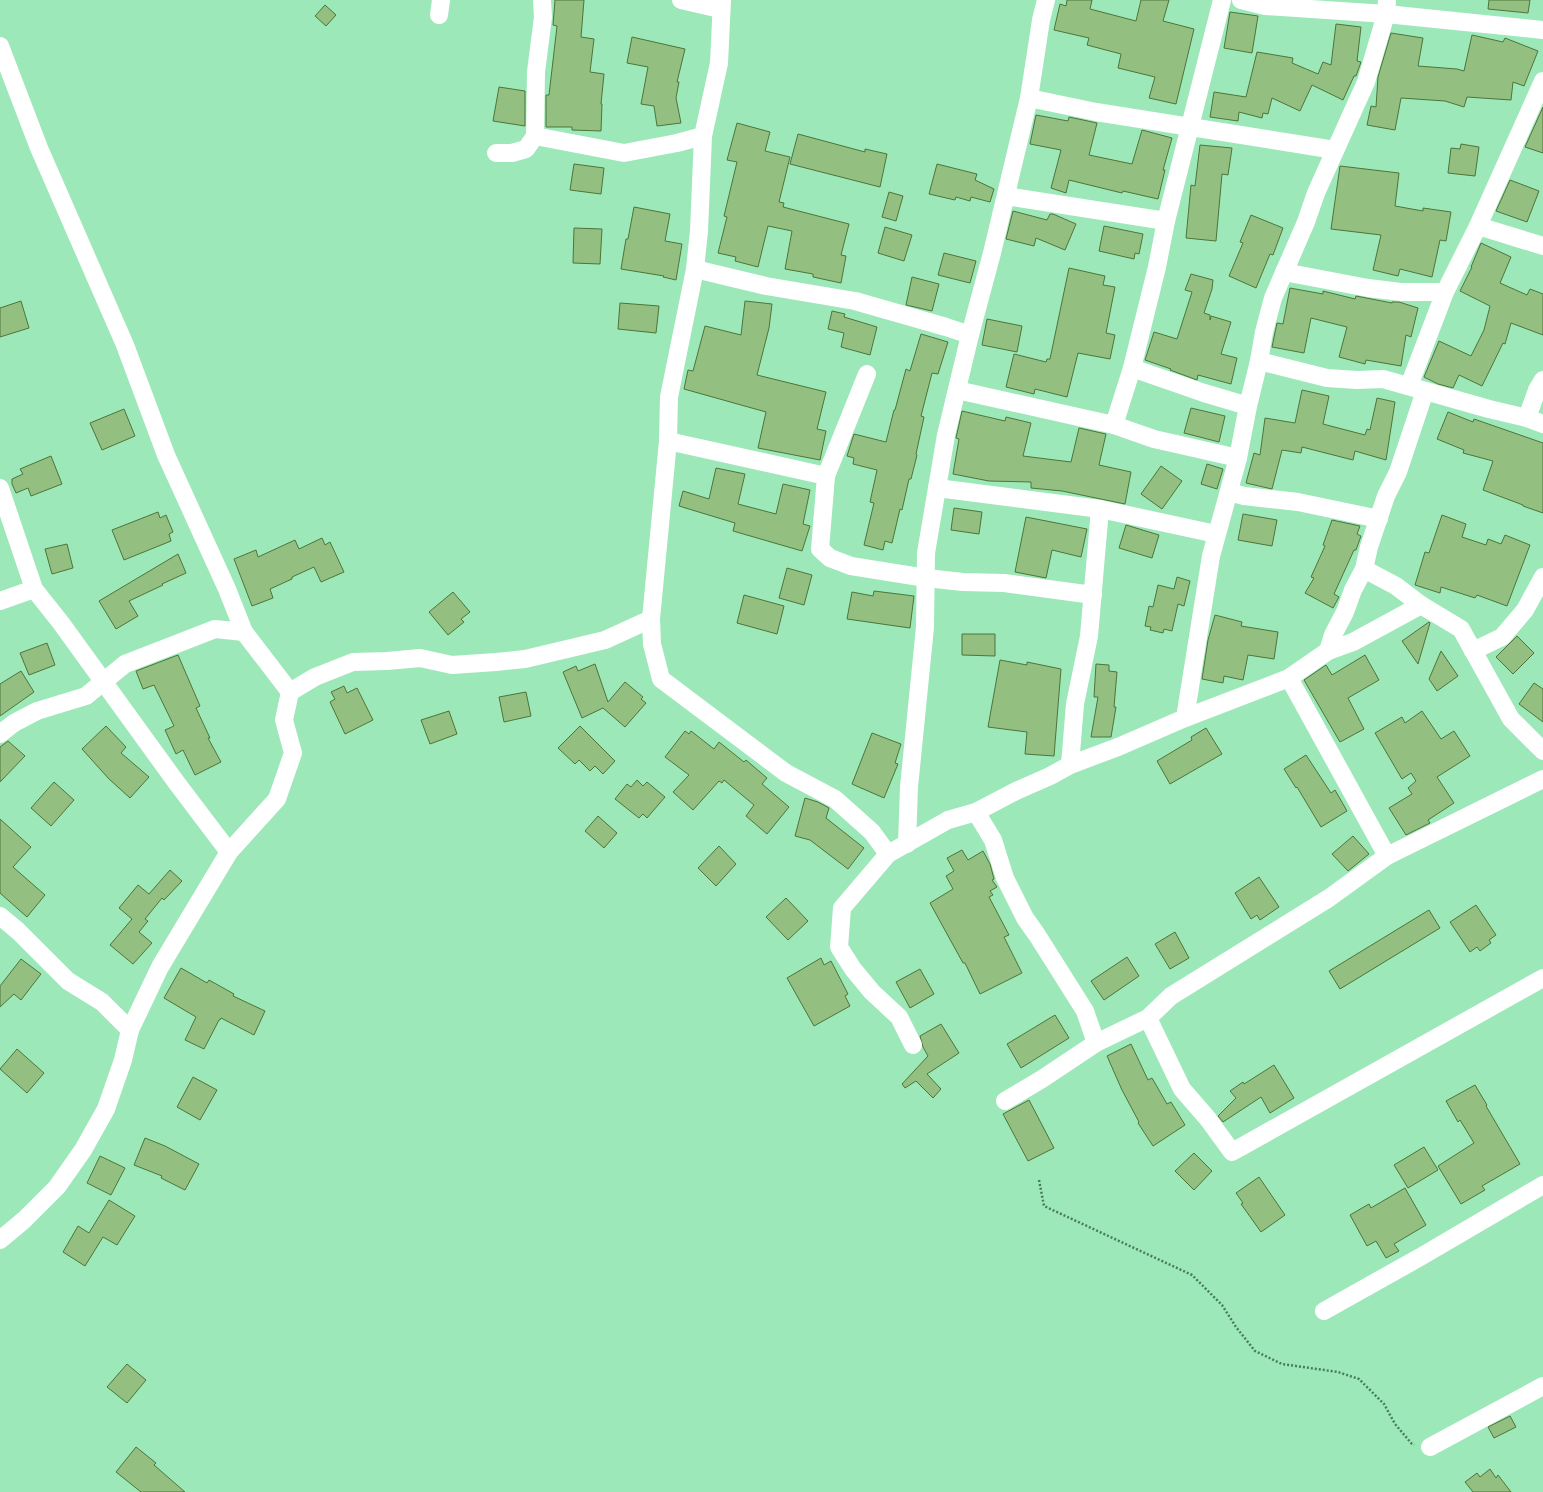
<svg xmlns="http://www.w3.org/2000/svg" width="1543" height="1492" viewBox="0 0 1543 1492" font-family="'Open Sans',sans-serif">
  <rect width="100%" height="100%" fill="#9ce8b9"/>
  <g fill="#93c080" stroke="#4c753a">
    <path d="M555,0H584L581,37L594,39L590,72L604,74L601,104H602L601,131L572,130V127H546V95H549L557,26L553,25Z"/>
    <path d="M1067,0H1092L1090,9L1136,21L1141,0H1169L1163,21L1194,29L1176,104L1149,98L1155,77L1118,68L1121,54L1087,45L1089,38L1054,30L1060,4L1066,6Z"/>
    <path d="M1489,0H1530L1528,13L1488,9Z"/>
    <path d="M325,5L336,15L326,26L315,16Z"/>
    <path d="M1230,12L1258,16L1252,53L1224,48Z"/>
    <path d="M1336,24L1361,27L1357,61L1361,62L1356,76H1354L1343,100L1312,85L1300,111L1272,98L1268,114L1263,113L1262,118L1239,112L1238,121L1210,117L1214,92L1246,97L1257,52L1293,58L1292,63L1318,74L1323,62L1331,65Z"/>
    <path d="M1391,33L1423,38L1418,66L1457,69L1464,71L1472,35L1503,42L1505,38L1538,51L1524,86L1513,82L1511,100L1467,97L1464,107L1445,101L1401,98L1395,130L1367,125L1371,106L1376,107L1378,77Z"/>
    <path d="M632,37L685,49L677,82H679L676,98L681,123L657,126L654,106L641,104L648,67L627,63Z"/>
    <path d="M499,87L525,91V126L493,121Z"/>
    <path d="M1543,107V153L1525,147Z"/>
    <path d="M1036,115L1068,121L1069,117L1097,123L1089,155L1132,164L1142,130L1172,138L1163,170H1165L1158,199L1123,191L1122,193L1069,180L1066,193L1051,188L1061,150L1030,144Z"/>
    <path d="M737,123L770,132L765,151L790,157L779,202L784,203L783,207L849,224L841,255L846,256L841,283L813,277V274L785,269L792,231L768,226L758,267L735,261L736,257L718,253L727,217L724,216L737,162L727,160Z"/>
    <path d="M798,134L865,152V149L887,154L880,187L790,164Z"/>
    <path d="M1461,144L1479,147L1475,176L1448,173L1451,148L1460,149Z"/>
    <path d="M1200,145L1232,148L1228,175L1222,174L1216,241L1186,238L1191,185L1195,186Z"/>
    <path d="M574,164L604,168L601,194L570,190Z"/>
    <path d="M937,164L977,174L975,180L994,189L990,202L971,197L970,201L956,197L955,200L929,194Z"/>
    <path d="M1340,166L1399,173L1395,206L1423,211V208L1451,212L1446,241L1440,240L1432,277L1400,269L1398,276L1373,270L1381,235L1331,229Z"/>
    <path d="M1510,180L1539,191L1527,222L1496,211Z"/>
    <path d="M889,192L903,196L896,221L882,217Z"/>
    <path d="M634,207L670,214L665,241L682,244L676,280L663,277L664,276L621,269L626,239H628Z"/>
    <path d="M1013,211L1047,220L1050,214H1053L1076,224L1065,250L1036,238L1034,246L1006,239Z"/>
    <path d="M1251,215L1283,228L1273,255L1270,254L1256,288L1229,276L1243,243L1240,242Z"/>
    <path d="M1104,226L1143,234L1139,254L1135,253L1134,259L1099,251Z"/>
    <path d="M885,227L912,235L904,261L878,253Z"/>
    <path d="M574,228L602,229L600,264L573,263Z"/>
    <path d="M1481,243L1511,257L1500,283L1527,295L1530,289L1543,294V335L1511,323L1505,344L1503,343L1482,386L1459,375L1453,388L1438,384L1424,377L1439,341L1471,356L1484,330L1490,306L1460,291L1472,267H1471Z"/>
    <path d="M944,253L976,261L970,283L938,275Z"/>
    <path d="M1069,268L1105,276L1103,285L1115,287L1106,333L1115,335L1110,359L1078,353L1067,397L1035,389L1034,394L1006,387L1014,354L1046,362L1047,359H1050Z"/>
    <path d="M1191,274L1213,280L1212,289L1204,313L1210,315V320L1211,316L1231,322L1221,354L1237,358L1231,384L1198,375L1197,380L1170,370L1171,369L1145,360L1154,332L1177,339L1192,292L1185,290Z"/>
    <path d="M912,277L939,284L932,311L906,305Z"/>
    <path d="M1290,288L1323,294V291L1355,299L1356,296L1392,303V302H1399L1418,308L1411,337L1406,335L1401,366L1366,360L1365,364L1339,357L1347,327L1311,318L1304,353L1272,347L1277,323L1283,324Z"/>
    <path d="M21,301L29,328L0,337V308Z"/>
    <path d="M745,301L772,304L769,328L757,375L826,392L817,429L826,431L820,460L758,448L766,412L684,389L688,370L693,371L705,326L741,335Z"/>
    <path d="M620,303L659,306L656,333L618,329Z"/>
    <path d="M832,311L845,314L844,317L877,327L870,355L841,347L844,333L828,329Z"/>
    <path d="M987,319L1022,326L1017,352L982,345Z"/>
    <path d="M921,334L948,342L938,374L932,373L921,416L924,417L916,454L917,455L911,479H909L902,510L900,509L892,543L885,541L883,550L864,545L874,503L870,502L877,470L853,464L854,458L847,456L854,434L886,442L894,410H895L906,369L910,371Z"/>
    <path d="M1302,390L1329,396L1323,424L1365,435L1367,429L1370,430L1377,398L1395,402L1386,460L1355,451L1353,460L1302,447L1301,453L1282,450L1272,489L1246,483L1254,453L1260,455L1265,418L1295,423Z"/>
    <path d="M1191,408L1225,416L1219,442L1184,433Z"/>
    <path d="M124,409L135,436L102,450L90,423Z"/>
    <path d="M962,411L1005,421L1006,417L1031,423L1023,456L1071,462L1079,428L1106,434L1099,465L1131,472L1125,504L1062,491L1031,488V482L989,481L953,474L959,439L956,438Z"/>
    <path d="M1448,412L1473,422L1474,419L1543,443V513L1523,506V505L1483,490L1493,461L1463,453L1464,450L1437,439Z"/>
    <path d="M51,456L62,484L31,496L28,488L16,493L12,484V479L23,474L20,469Z"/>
    <path d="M1207,464L1223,469L1217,489L1201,484Z"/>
    <path d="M1161,466L1182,481L1162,509L1141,494Z"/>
    <path d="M716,468L745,474L738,504L776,514L783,484L810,490L803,524L810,526L802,551L733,531L735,523L679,506L683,491L709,499Z"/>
    <path d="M954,508L982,512L979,534L951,530Z"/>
    <path d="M158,512L160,518L166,515L173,532L169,534L171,541L124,560L112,530Z"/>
    <path d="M1243,514L1277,520L1272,546L1238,540Z"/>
    <path d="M1442,515L1466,524L1462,537L1486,545L1488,539L1501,544L1505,535L1530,545L1507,606L1477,595L1475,598L1441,587L1440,593L1415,585L1425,552L1429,553Z"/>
    <path d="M1026,517L1087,529L1081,557L1052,550L1046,578L1015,572Z"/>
    <path d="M1332,520L1360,526L1357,534L1361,536L1356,550H1354L1334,594L1339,597L1333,608L1305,593L1314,578L1311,577L1325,546L1323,545Z"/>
    <path d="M1126,525L1159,535L1152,558L1119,548Z"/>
    <path d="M322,538L325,545L330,542L344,572L321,582L314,567L292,577V579L270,589L273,598L252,606L234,559L256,550L258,557L295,540L299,549Z"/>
    <path d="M67,544L73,568L52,574L45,549Z"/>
    <path d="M178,554L186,573L162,584L163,585L129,601L138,616L116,629L99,601Z"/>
    <path d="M787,568L812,575L804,605L779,598Z"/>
    <path d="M1177,577L1190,581L1184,606L1178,604L1172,631L1164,629L1163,633L1150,630L1151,627L1145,626L1149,606L1153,607L1158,585L1174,589Z"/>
    <path d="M874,591L914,596L910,628L847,619L852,592L873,596Z"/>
    <path d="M453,592L470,612L461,619L464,622L448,635L429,612Z"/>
    <path d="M744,595L784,606L777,634L737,623Z"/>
    <path d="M1215,615L1242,622L1241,626L1278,632L1274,659L1248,655L1243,680L1224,676L1223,683L1202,679L1208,640Z"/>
    <path d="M1429,622L1430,623L1418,664L1402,641Z"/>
    <path d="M962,634H995V656L962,655Z"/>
    <path d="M1517,636L1534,653L1513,674L1496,657Z"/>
    <path d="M47,643L55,665L29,675L20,653Z"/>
    <path d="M1441,651L1458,676L1437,691L1429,679Z"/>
    <path d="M178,655L200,706L196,708L210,738H208L221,762L195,775L183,750L176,754L165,730L174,726L154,685L143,689L136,671Z"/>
    <path d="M1365,655L1379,680L1348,698L1364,729L1340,742L1304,680L1326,665L1332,675Z"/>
    <path d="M1000,660L1027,665V662L1061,669L1054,756L1025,754L1027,732L988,727Z"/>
    <path d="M595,664L608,702L625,682L643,697L641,699L646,703L625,727L603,708L582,718L563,672L576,666L578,671Z"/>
    <path d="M1096,664L1109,665V671L1117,672L1114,707H1116L1111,737H1091L1098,697H1094Z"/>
    <path d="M21,671L34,692L0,716V684Z"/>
    <path d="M1534,683L1543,689V722L1519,704Z"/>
    <path d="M344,686L347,693L357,688L373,720L345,734L330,702L335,699L331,692Z"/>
    <path d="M526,692L531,716L504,722L499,697Z"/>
    <path d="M449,711L457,734L430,744L421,720Z"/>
    <path d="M1422,711L1441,739L1454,731L1470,756L1437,777L1454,803L1428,820L1430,823L1406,835L1389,808L1412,794L1408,788L1416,781L1411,773L1402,779L1375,733L1402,717L1405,723Z"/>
    <path d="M106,726L126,747L121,753L149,777L130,798L109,779L82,749Z"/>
    <path d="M580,726L615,761L603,774L595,766L590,771L579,760L575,764L558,748Z"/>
    <path d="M1206,728L1222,754L1170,784L1157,761L1192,740L1191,737Z"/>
    <path d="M685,731L689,734L691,731L714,749L719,742L744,762L746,760L767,778L762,784L789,807L767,834L746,816L754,805L724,780L722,783L719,781L693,810L673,792L689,775L665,757Z"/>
    <path d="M872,733L901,744L895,763L898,764L884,798L852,784Z"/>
    <path d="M8,741L25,756L0,782V747Z"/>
    <path d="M1306,755L1331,793L1335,790L1347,811L1321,827L1297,787L1296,788L1284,769Z"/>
    <path d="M637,780L643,786L647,782L665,797L647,818L643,814L639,818L615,799L627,784L631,787Z"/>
    <path d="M54,782L74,800L51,826L31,808Z"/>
    <path d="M805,798L818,802L829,808L826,818L864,848L848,869L810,840L795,836Z"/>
    <path d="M598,816L617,833L604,848L585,831Z"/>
    <path d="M0,819L31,847L13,867L45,895L27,917L0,893Z"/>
    <path d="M1353,836L1369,854L1348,871L1332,854Z"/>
    <path d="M719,846L736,864L716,886L698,868Z"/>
    <path d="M962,850L968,860L983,851L990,864L994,879L992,880L997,887L990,891L993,895L989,897L1009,935L1004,937L1022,973L980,994L965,963H963L930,903L953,889L946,876L954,871L947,858Z"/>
    <path d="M170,870L182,881L164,900L162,898L145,919L148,921L139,932L152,943L133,964L110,945L132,919L119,908L138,885L149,894Z"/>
    <path d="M1259,877L1279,907L1260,920L1257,915L1251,919L1235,893Z"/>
    <path d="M786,898L808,921L788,940L766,917Z"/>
    <path d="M1476,905L1496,935L1489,940L1491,943L1480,951L1477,947L1470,952L1450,922Z"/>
    <path d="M1429,910L1440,928L1340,989L1329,971Z"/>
    <path d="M1175,932L1189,958L1170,969L1155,944Z"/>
    <path d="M1127,957L1139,976L1104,1000L1091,981Z"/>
    <path d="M821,958L824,965L831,961L848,994L845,996L850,1006L814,1026L787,978Z"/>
    <path d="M21,959L41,974L21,1000L14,994L0,1007V986Z"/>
    <path d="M181,968L207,983L209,980L234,994L233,996L265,1011L254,1035L221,1018L220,1020H219L204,1049L185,1040L196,1017L164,998Z"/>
    <path d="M920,969L934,994L910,1008L896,982Z"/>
    <path d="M1055,1015L1069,1038L1021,1068L1007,1044Z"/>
    <path d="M941,1024L959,1053L927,1074L941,1089L933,1098L916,1081L905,1088L902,1084L928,1056L923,1047L920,1036Z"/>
    <path d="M1131,1044L1148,1080L1152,1078L1167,1104L1171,1102L1185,1125L1153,1146L1138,1123L1139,1122L1122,1090L1107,1056Z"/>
    <path d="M17,1049L44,1073L27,1093L0,1069Z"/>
    <path d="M1274,1065L1294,1098L1270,1113L1261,1097L1223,1122L1218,1116L1236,1098L1230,1091L1243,1082L1244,1084Z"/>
    <path d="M193,1077L217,1090L200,1120L177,1107Z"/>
    <path d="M1475,1085L1487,1105L1486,1106L1520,1164L1482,1186L1485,1190L1461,1204L1438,1166L1474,1143L1460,1120L1458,1122L1446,1101Z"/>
    <path d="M1029,1100L1054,1148L1028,1161L1003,1114Z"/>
    <path d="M145,1138L165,1146L199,1164L185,1190L161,1178L162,1176L134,1165Z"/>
    <path d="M1424,1147L1438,1170L1408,1188L1394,1165Z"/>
    <path d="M1194,1153L1212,1171L1194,1190L1175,1171Z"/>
    <path d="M100,1156L125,1168L111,1195L87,1183Z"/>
    <path d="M1259,1177L1285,1215L1261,1232L1241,1204L1243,1203L1236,1193Z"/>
    <path d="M1405,1188L1426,1225L1394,1244L1399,1251L1386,1258L1376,1241L1367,1246L1350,1215L1369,1204L1371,1208Z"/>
    <path d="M109,1200L135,1216L117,1245L103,1237L85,1266L63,1252L78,1226L89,1233Z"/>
    <path d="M127,1364L146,1380L127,1403L107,1387Z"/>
    <path d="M1510,1416L1516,1427L1494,1438L1488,1427Z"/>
    <path d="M136,1447L156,1463L154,1465L185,1492H141L116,1472Z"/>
    <path d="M1490,1469L1496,1478L1498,1475L1511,1492H1473L1465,1482L1477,1473L1480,1477Z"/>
  </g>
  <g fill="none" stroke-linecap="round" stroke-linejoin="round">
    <path stroke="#487c5d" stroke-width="2.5" stroke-dasharray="2 2" stroke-linecap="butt" d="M1039,1180L1044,1206L1192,1275L1222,1305L1236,1327L1255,1351L1282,1364L1338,1372L1359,1379L1384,1404L1395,1424L1412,1444L1414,1445"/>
    <g stroke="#fff" stroke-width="18">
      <path d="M681,0L720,9"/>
      <path d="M722,0L719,63L703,136L699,231L695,269L669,397L668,441L651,619L652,644L661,679L786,773L835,799L872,832L888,854"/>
      <path d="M1241,0L1265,6L1386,14L1543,30"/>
      <path d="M439,15L441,0"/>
      <path d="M0,46L39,148L125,345L166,455L227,589L244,632L290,692"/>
      <path d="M1029,98L1096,112L1335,150"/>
      <path d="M535,136L624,153L677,143L703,136"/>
      <path d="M496,153H512L526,149L535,136L536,72L543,17L542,0"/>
      <path d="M1006,196L1166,221"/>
      <path d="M1478,226L1543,246"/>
      <path d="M695,269L766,286L855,301L946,327L970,335"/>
      <path d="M1284,272L1368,288L1401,292H1445"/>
      <path d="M1259,361L1327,378L1357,380L1383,379L1489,409L1527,418L1543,424"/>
      <path d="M1132,368L1204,393L1248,406"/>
      <path d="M867,374L826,476L820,549L830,558L851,566L926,578L963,582L1004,583L1093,595"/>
      <path d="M1409,386L1445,292L1478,226L1543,81"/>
      <path d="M957,390L1114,425L1154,439L1238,458"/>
      <path d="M1527,418L1537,390L1543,380"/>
      <path d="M1114,425L1132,368L1157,267L1166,221L1222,0"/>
      <path d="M668,441L826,476"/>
      <path d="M0,488L34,589L61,623L176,782L229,852"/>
      <path d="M937,488L1100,509L1216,534"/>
      <path d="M1229,492L1244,496L1298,502L1379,519"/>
      <path d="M1364,569L1396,586L1421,605L1461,629L1511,719L1543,751"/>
      <path d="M0,601L34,589"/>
      <path d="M1328,651L1333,635L1345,612L1353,590L1364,569L1369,547L1386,496L1398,472L1425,391"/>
      <path d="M1473,651L1502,637L1525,610L1543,577"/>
      <path d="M1289,678L1387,856"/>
      <path d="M1185,718L1211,556L1238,458L1248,406L1259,361L1264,332L1273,298L1306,222L1316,193L1366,82L1386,14L1387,0"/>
      <path d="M0,734L14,723L37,711L86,696L125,664L215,629L244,632"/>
      <path d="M1070,765L1075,704L1089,636L1100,509"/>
      <path d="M976,812L993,840L1005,878L1025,918L1037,935L1085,1011L1096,1043"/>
      <path d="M907,844L909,787L925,627L926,553L937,488L946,435L970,335L992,253L1029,98L1041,20L1046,0"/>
      <path d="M0,916L18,931L68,981L102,1002L130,1030"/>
      <path d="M1148,1018L1182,1089L1208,1119L1232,1152L1543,978"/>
      <path d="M913,1045L899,1017L872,992L853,969L839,947L842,908L888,854L948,820L976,812L1016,791L1050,776L1070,765L1118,747L1185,718L1289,678L1328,651L1353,642L1421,605"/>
      <path d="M1005,1101L1042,1079L1096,1043L1148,1018L1171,996L1329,898L1387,856L1543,779"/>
      <path d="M0,1240L24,1220L57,1187L83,1150L106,1109L123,1060L130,1030L160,967L229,852L277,799L293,753L284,720L290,692L315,677L353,662L387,661L420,658L452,665L496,662L525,659L605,640L651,619"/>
      <path d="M1324,1311L1422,1256L1543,1185"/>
      <path d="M1430,1447L1543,1386"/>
    </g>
  </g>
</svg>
